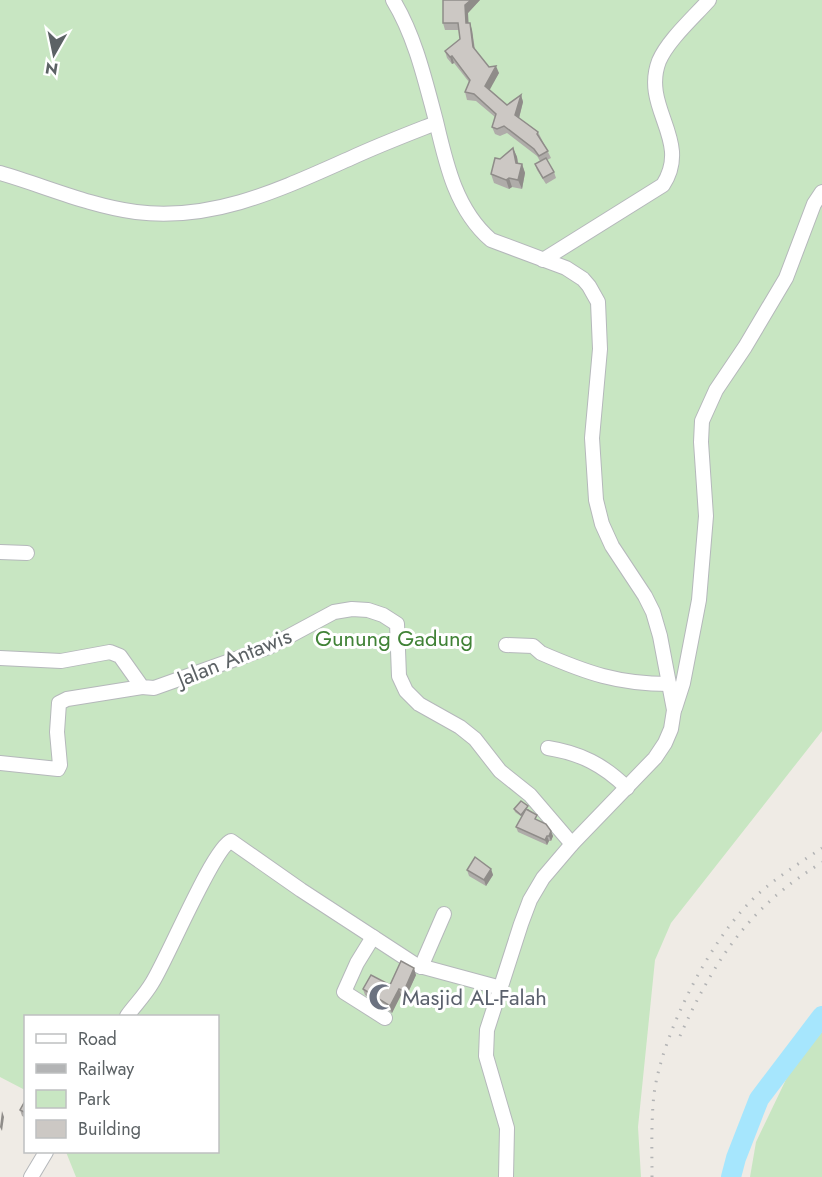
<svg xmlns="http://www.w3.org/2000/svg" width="822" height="1177" viewBox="0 0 822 1177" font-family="Jost,sans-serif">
  <rect width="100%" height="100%" fill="#efebe5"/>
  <g fill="#c8e6c2">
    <path d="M0,0H822V731L671,923L655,960L638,1127L641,1177H76L66,1152H218V1016H26L25,1090L0,1077Z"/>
    <path d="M822,1032V1177H750L756,1142L792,1067Z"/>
  </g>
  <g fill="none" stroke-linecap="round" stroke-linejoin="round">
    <path stroke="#a6e6fd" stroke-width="20" d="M731,1177L736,1158L759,1099L822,1016"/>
    <defs>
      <g id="minor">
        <path d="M393,0C415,36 425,80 436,121C446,164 456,210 491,240L566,268L583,279L589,286L598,302L600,349L592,438L596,500L602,524L612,546L645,596L653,612L660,636L674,710L671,729L665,743L655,758L572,844L543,878L530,900L521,924L487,1030L486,1056L507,1128L506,1177"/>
        <path d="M0,173C45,186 90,206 136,212C214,222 283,188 351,158C379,145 408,134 436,123"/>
        <path d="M543,260L663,185C692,140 641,108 659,61C668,40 694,17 709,0"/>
        <path d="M0,552L27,553"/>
        <path d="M506,645L533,646L541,653C587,673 618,684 669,684"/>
        <path d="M0,658L61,661L110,652L120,656L142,687L154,688L269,647L334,612L352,609L368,610L383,615L397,624L399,676L406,691L419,704L460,727L475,739L500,771L530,795L572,844"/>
        <path d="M675,708L683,683L699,600L706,516L701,442L702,421L716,390L745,347L786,278L814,204L822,192"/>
        <path d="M548,748C580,753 604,765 627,788"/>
        <path d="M0,763L58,769L60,765L57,732L59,703L67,699L142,687"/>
        <path d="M373,937L357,963L344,992L385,1018"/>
        <path d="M421,967L444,914"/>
        <path d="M127,1016C135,1005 145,995 152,983C167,960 213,848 231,841L301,890L416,965L501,988"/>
        <path d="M31,1177L46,1152"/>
      </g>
    </defs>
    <use href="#minor" stroke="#b5b8bb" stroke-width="16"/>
    <use href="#minor" stroke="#fff" stroke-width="14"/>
    <g stroke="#b3b4b5" stroke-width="3" stroke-dasharray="1.5 8" stroke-linecap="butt">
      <path d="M680,1036C705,980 735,928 784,889C796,879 809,871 822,862"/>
      <path d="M652,1177C652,1150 651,1122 654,1094C662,1035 707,946 749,903C770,881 797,865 822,848"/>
    </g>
  </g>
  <g fill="#afaca9">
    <path d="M443,0H480L468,13V23L472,30L475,49L489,67L499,73L489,89L507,105L521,95L523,102L519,118L538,132L551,158L547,160L554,172L556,178L546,184L537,170L535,164L540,161L537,156L507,133L500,136L495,134L492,127L495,117L476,101L467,100L465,92L469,82L454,63L452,64L447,58L445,51L460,39L459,30H445L443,23Z"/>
    <path d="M513,148L517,157L518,163L522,164L525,173L522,189L512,187L509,189L494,183L491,174L500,159Z"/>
    <path d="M514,809H529L528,811L553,836L551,841H549L547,845L518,832L516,827L522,817L515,812Z"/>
    <path d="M491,869L493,875L486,886L469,876L467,870Z"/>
    <path d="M416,975L406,997L401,995L392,1013L365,995L363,989L390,985Z"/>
    <path d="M25,1101L26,1118L22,1116L20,1110Z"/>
  </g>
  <g fill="#8f8c89">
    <path d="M471,0H480L468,13L469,30L466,23L465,5Z"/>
    <path d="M470,23L472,30L475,54L473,47Z"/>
    <path d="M452,56L454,63L452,64L450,57Z"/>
    <path d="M496,66L499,73L488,93L485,86Z"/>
    <path d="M521,95L523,102L518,122L515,115Z"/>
    <path d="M513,148L517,157L519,171L516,163Z"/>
    <path d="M522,164L525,173L522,189L518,180Z"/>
    <path d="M509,178L512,187L509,189L506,180Z"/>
    <path d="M551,831L553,836L551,841L549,836Z"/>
    <path d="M547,836L549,841L547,845L545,840Z"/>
    <path d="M491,869L493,875L486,886L484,880Z"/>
    <path d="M414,968L416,975L406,997L404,991Z"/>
    <path d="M399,989L401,995L392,1013L390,1006Z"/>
    <path d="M2,1111L4,1117L2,1131L0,1127Z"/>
  </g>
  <g fill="#ccc8c4" stroke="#8f8c89" stroke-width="1.5">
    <path d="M443,0H471L465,5L466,23H470L473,47L489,67L496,66L485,86L507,105L521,95L515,115L538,132L537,134L548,151L539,156L534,149L504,126L497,129L492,127L496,114L474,94L465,92L470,80L452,56L450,57L445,51L460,39L458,23H443Z"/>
    <path d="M513,148L516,163L522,164L518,180L509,178L506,180L491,174L495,158L500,159Z"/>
    <path d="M546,158L554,172L543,178L535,164Z"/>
    <path d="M521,801L528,806L521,815L514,809Z"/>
    <path d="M526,809L537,815L535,819L546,824L551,831L549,836H547L545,840L516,827Z"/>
    <path d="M475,857L491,869L484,880L467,870Z"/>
    <path d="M401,961L414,968L404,991L399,989L390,1006L363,989L371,975L390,985Z"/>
    <path d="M25,1101H26V1113L20,1110Z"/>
  </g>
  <defs>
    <symbol id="mosque-bare" viewBox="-9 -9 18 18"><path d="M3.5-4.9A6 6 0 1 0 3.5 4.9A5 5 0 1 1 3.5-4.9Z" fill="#6b7280" stroke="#fff" stroke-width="2.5" paint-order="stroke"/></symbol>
  </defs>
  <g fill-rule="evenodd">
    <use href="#mosque-bare" x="363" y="978" width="38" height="38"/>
  </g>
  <g text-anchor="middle" stroke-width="6" stroke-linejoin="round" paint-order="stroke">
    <g font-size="22" fill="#408236" stroke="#fff">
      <text x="394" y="646">Gunung Gadung</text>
    </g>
    <g font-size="22" fill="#5c6265" stroke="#fff">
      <text transform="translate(234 657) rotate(-22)" y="8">Jalan Antawis</text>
    </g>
    <g font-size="22" fill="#5b616d" stroke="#fff" text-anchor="start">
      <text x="402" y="1005">Masjid AL-Falah</text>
    </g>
  </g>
  <rect x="24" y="1015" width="195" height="138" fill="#ffffff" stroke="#bec0c1" stroke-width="1.5"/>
  <rect x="36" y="1034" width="30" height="9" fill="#ffffff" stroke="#bec0c1" stroke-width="1.5"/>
  <text x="78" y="1045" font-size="18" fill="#5c6265">Road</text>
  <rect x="36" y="1064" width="30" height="9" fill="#b3b4b5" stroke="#bec0c1" stroke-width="1.5"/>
  <text x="78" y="1075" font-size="18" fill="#5c6265">Railway</text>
  <rect x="36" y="1090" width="30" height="18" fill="#c8e6c2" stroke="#bec0c1" stroke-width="1.5"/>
  <text x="78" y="1105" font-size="18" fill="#5c6265">Park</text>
  <rect x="36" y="1120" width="30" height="18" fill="#ccc8c4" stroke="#bec0c1" stroke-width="1.5"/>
  <text x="78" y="1135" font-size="18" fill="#5c6265">Building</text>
  <g transform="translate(54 54) rotate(189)" stroke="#ffffff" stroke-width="4.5" paint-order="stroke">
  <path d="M0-4.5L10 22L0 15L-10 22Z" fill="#5c6265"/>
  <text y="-9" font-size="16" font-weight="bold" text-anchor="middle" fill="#5c6265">N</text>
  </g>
</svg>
